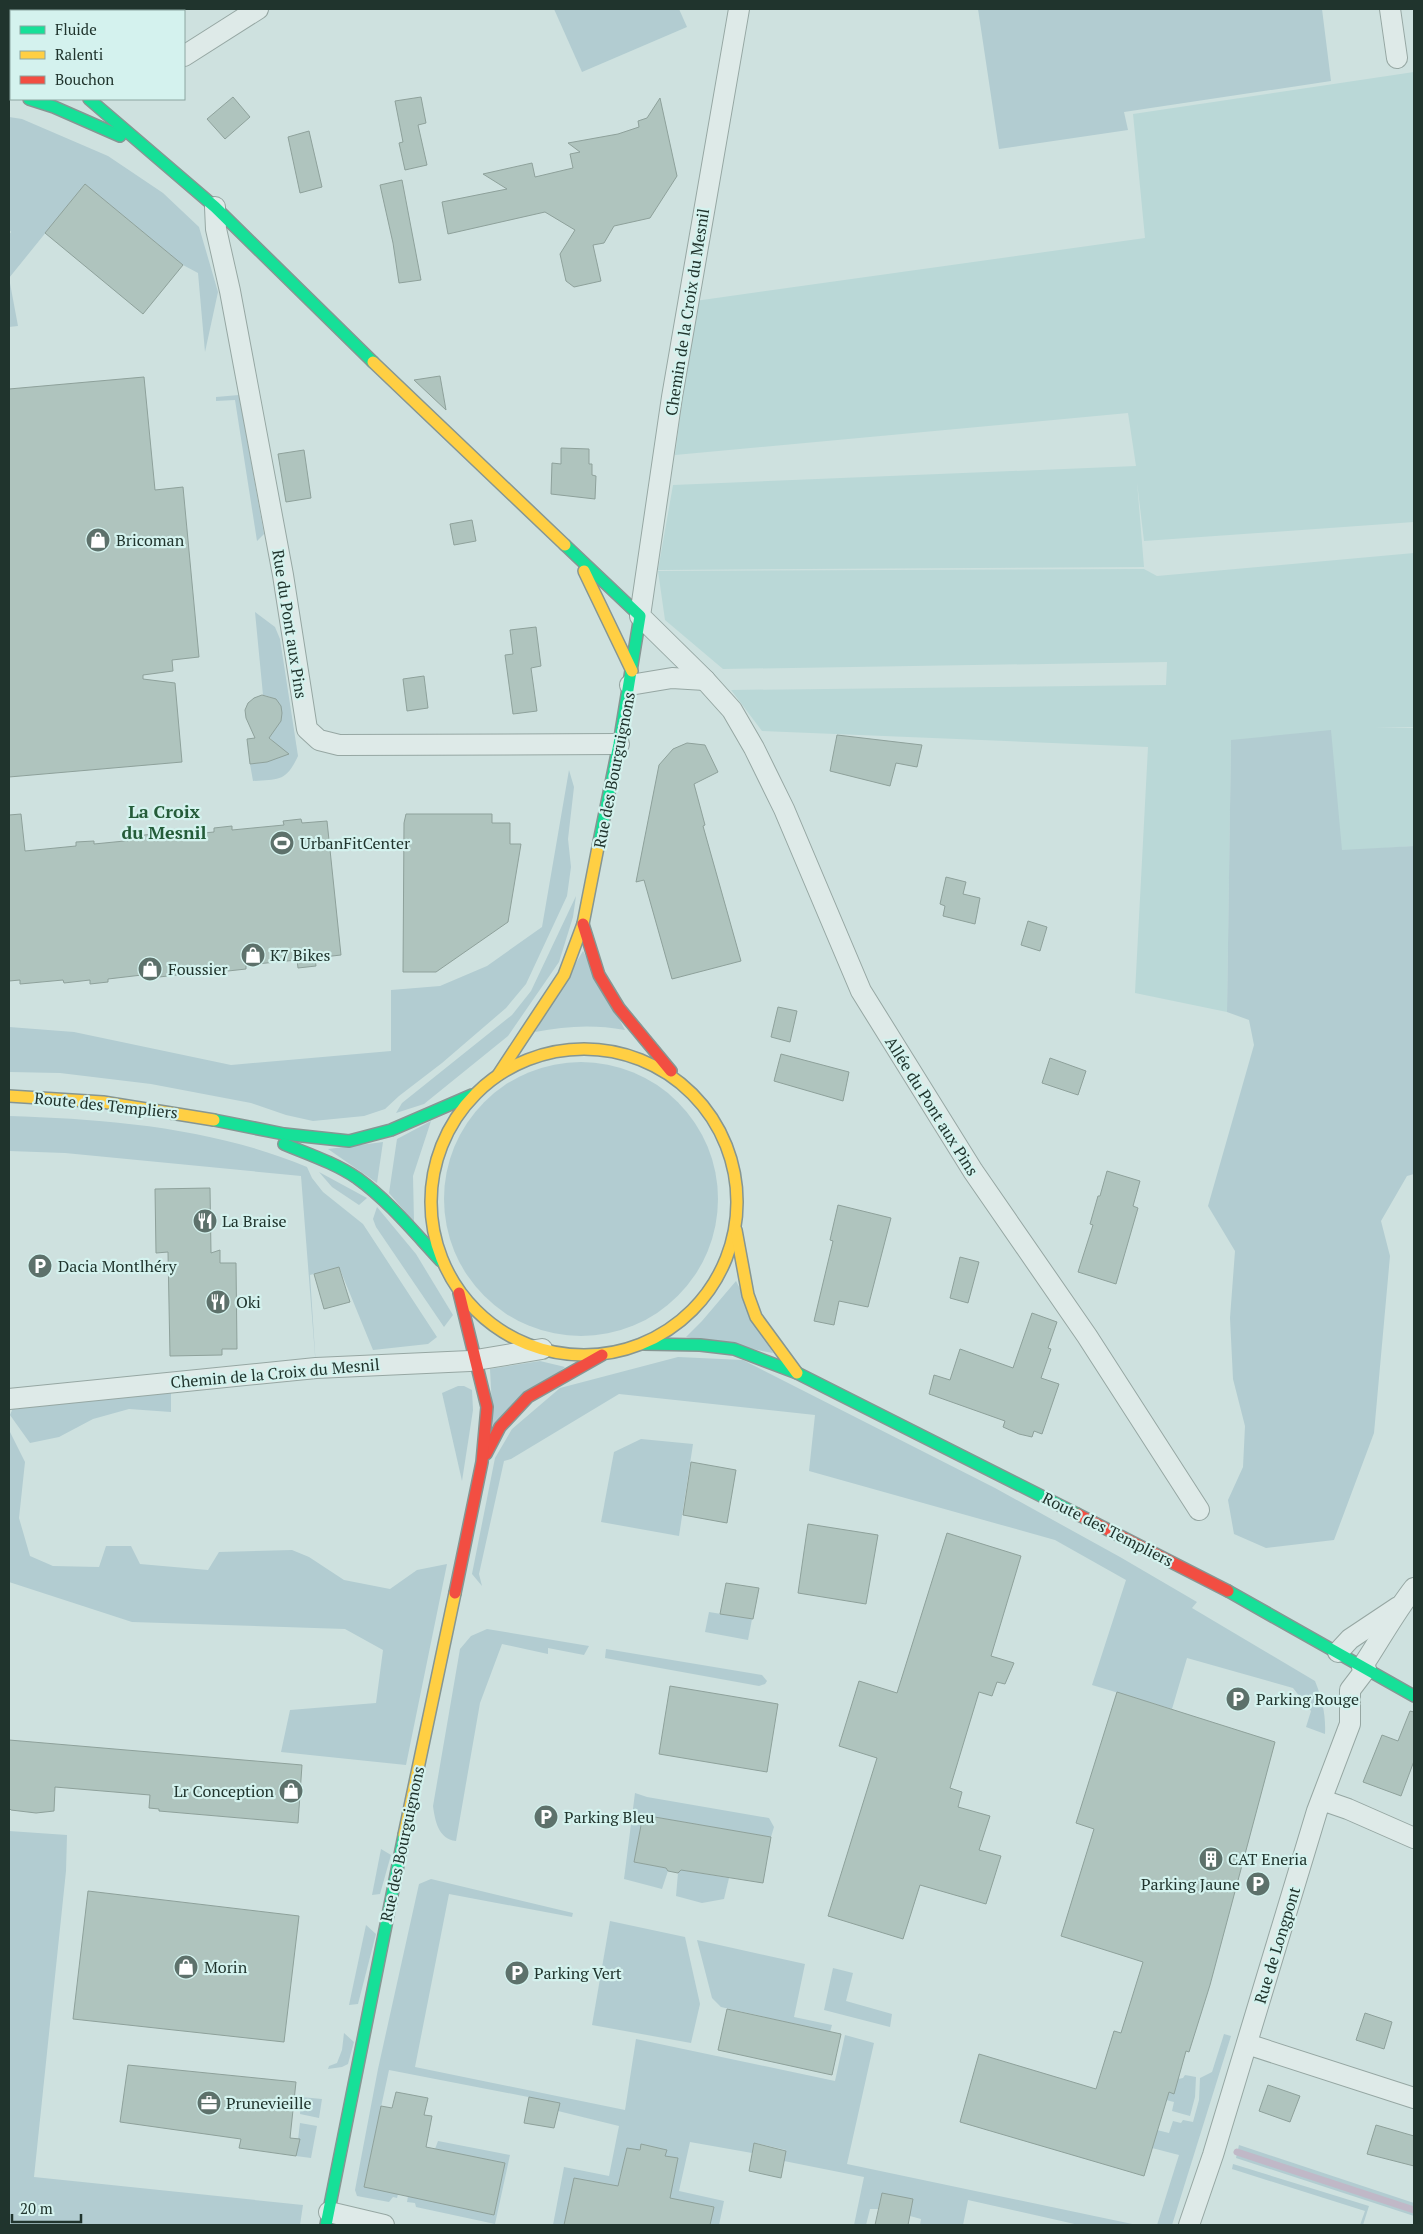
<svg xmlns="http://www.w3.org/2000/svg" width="1423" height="2234" viewBox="0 0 1423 2234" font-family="'PT Serif',serif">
  <rect width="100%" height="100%" fill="#cee1df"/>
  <g fill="#bad8d7">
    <path d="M1414,72V522L1144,541L1137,482L1144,567L658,570L673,485L1136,466L1128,413L675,455L695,301L1145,238L1133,114Z"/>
    <path d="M1414,553V727L1375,728H1414V846L1342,851L1231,740L1227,1012L1135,993L1148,747L762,731L731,690L1166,685L1167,662L723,669L665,620L658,571L1144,569L1157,576Z"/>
  </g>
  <g fill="#b2ccd1">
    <path d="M554,9H679L687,27L582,72Z"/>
    <path d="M978,9H1322L1331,81L1124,112L1128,130L999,149Z"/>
    <path d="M9,117L22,119L108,156L163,193L199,227L218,292L205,352L198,273L183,265L85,184L9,278L18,326L9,327V235L11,232L9,229Z"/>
    <path d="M239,395L264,534L257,541L235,400L216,401V397Z"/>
    <path d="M255,612L275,627L280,639L298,756C286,782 279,779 253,781L250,764L267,762L280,757L283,751L264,732L281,721C284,707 277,697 263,695Z"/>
    <path d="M1331,730L1342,850L1414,846V1174L1407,1176L1381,1221L1390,1256L1374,1433L1334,1540L1266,1548L1234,1534L1228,1500L1243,1467L1245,1426L1233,1379L1230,1318L1235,1251L1208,1206L1254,1045L1249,1020L1227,1012L1231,740Z"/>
    <path d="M569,770L574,787L568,839L571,867L567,896L526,984L506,1008L442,1063L399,1096L385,1109L364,1116L313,1121L286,1115L251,1103L151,1084L60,1073L9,1072V1027L74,1032L231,1065L391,1051V990L440,986L487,966L542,927Z"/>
    <path d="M576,896L573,917L559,962L508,1036L424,1104L396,1113L402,1103L512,1015L531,991Z"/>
    <path d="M583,951L625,1030C593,1024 566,1026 535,1032Z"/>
    <circle cx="581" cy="1199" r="137"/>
    <path d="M9,1116C109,1119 214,1128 307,1167L312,1178L323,1192L363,1224L437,1337L428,1344L373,1350L339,1267L310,1275L316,1368L301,1176L65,1153L9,1151Z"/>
    <path d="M431,1121L413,1176L414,1222L389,1193L397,1139Z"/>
    <path d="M383,1142L377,1183L328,1149Z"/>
    <path d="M319,1172L367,1198L359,1205L332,1187Z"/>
    <path d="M377,1207L416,1254L453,1315L444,1327L376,1227L373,1219Z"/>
    <path d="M736,1281L773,1353L686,1337L702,1321Z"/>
    <path d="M678,1357L743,1360L995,1488L1120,1557L1197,1602L1192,1608L1315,1681C1322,1698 1326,1715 1325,1734L1306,1727L1311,1711L1293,1688L1187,1658L1172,1709L1092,1685L1126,1580L1055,1540L809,1471L815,1415L619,1394L511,1459L504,1461L479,1574L482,1586L472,1574L495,1458L512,1429L560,1388Z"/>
    <path d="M540,1361L565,1367L493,1427L490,1369Z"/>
    <path d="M458,1386H464L472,1390L473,1410L462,1481L442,1393Z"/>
    <path d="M171,1393V1412L129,1409L93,1419L59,1437L30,1443L10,1415L13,1408Z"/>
    <path d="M9,1430L25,1462L19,1518L30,1556L53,1566L99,1567L106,1546H131L140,1564L208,1570L219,1552L292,1550L309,1557L344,1580L390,1589L417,1570L447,1564L406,1765L281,1752L290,1710L376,1703L383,1650L345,1629L132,1622L9,1582Z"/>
    <path d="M641,1439L693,1444L679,1536L601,1522L614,1452Z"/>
    <path d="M709,1612L752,1619L748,1640L705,1632Z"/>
    <path d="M487,1629L589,1646L584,1655L548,1648V1654L502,1644L480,1703L456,1841C438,1839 435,1820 433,1806L460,1649L471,1636Z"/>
    <path d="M606,1649L762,1675L767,1681L765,1684L759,1686L605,1658Z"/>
    <path d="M635,1793L647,1797L769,1818L774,1827L771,1837L643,1815L634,1862L666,1868L668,1871L662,1889L624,1879Z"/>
    <path d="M9,1831L67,1835L66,1871L34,2177L303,2205L300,2225H9Z"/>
    <path d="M381,1849L391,1855L380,1894L372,1895Z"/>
    <path d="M681,1870L729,1878L724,1899L702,1903L676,1896L678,1873Z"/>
    <path d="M431,1879L573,1913L572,1917L449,1894L415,2067L625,2110L636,2039L835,2081L845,2035L874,2043L847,2164L1137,2225H1079L968,2200L963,2225H920L921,2219L910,2216L882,2193L878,2209H870L866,2225H854L864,2177L784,2161L786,2150L755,2143L752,2153L690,2142L679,2191L724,2201L719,2225H710L714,2207L679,2200H667L671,2191L678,2159L665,2156L666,2150L641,2144L639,2150L627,2149L619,2180L621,2189L610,2185L574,2178L564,2225H553L564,2167L609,2176L619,2126L558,2111L559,2103L389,2070L364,2186L398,2194L397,2198L393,2197L389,2202L357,2196L355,2190L378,2069L419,1884Z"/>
    <path d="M610,1921L685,1937L700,2004L691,2043L592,2025Z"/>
    <path d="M366,1925L376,1934L358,2004L349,2005Z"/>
    <path d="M697,1940L805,1964L794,2017L832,2025L830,2032L721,2007L712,1998Z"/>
    <path d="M833,1968L853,1973L846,2001L892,2014L890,2027L824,2010Z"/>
    <path d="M344,2033L354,2042L348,2064L342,2067L328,2069L329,2066L337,2063L342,2050Z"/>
    <path d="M1224,2034L1231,2036L1172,2225H1157L1179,2155L1152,2148L1157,2130L1169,2133L1173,2121L1181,2123L1183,2120L1193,2122L1199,2100L1200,2078L1212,2072Z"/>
    <path d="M1185,2075L1196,2077L1195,2097L1190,2116L1172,2111L1174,2102L1166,2100L1169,2092L1174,2093L1178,2079L1183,2078Z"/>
    <path d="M301,2097L322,2099L319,2118L300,2114Z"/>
    <path d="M300,2123L317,2126L311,2158L296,2156Z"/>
    <path d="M438,2141L510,2155L495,2224L416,2207L415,2203L407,2202L408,2196L494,2215L505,2163L435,2149Z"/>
    <path d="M1239,2145L1414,2203V2216L1236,2158Z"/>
    <path d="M1233,2164L1369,2206L1363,2225H1360L1365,2211L1232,2169Z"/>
  </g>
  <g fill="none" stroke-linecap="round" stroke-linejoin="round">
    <path stroke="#c0b8c7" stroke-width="7" d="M1237,2152L1414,2210"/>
  </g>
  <g fill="#afc4be" stroke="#8ea19b">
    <path d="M233,97L250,117L225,139L207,119Z"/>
    <path d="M421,97L426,123L418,125L427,165L405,170L399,143L403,142L395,101Z"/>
    <path d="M660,98L677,176L650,218L614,226L604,243L593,245L601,281L574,287L566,281L560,254L575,230L545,212L448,234L442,202L507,189L483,174L532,163L535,177L573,168L570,154L580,152L568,143L618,134L639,127L638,121L647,118Z"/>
    <path d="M309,131L322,187L300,193L288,137Z"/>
    <path d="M402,180L421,280L399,283L393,243L380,185Z"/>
    <path d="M85,184L183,265L143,314L45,233Z"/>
    <path d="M440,376L446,410L414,380Z"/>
    <path d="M144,377L155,490L183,487L199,657L172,660L173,671L143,675V679L175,683L182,762L9,777V389Z"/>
    <path d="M561,448L589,449V464H592V475L596,476L595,499L551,494L552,463L561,464Z"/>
    <path d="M304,450L311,498L286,502L278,454Z"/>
    <path d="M472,520L476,541L454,545L450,524Z"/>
    <path d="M536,627L541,666L531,668L537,711L513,714L505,655L513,654L510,630Z"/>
    <path d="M424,676L428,708L407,711L403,679Z"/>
    <path d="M262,695L276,699L281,706L282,713L281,721L269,738L289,754L267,762L250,764L247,739L255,738L246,718L245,710L248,703L254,698Z"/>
    <path d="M837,735L922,745L917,767L896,763L890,786L830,771Z"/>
    <path d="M687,743L705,745L718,772L694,784L705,825L703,826L741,961L672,979L644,880L636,882L659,765L673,749Z"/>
    <path d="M21,814L25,851L76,846V842L94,841V844L145,839L144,835L163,833V837L214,832V828L232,826V830L284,825L283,821L301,819L302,823L327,821L341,955L315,958L316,966L298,968L297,960L246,965V969L228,971V967L176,972L177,975L159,977V973L108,979V982L90,984V980L64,983L63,980L20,984V980L9,981V815Z"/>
    <path d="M406,814H492V823H510V844H521L508,922L436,972H403L404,823Z"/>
    <path d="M946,877L966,882L963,894L980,898L975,924L943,916L945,906L940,904Z"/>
    <path d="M1028,921L1047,927L1040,951L1021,945Z"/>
    <path d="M778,1007L797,1011L790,1042L771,1037Z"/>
    <path d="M781,1054L849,1072L843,1101L774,1081Z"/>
    <path d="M1050,1058L1086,1071L1078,1095L1042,1083Z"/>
    <path d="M1107,1171L1140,1181L1133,1206L1138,1208L1116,1284L1078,1272L1093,1225L1090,1224L1098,1196H1100Z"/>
    <path d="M210,1188L211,1253L220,1250V1263H236L237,1349H222V1355L170,1356L168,1252L156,1253L155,1189Z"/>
    <path d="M838,1205L891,1218L868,1307L839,1301L834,1325L814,1321L833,1241L830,1240Z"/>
    <path d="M960,1257L979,1262L968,1303L950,1298Z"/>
    <path d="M339,1267L350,1302L324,1309L314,1274Z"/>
    <path d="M1032,1313L1057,1322L1048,1348L1051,1349L1041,1378L1059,1384L1042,1434L1034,1431L1032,1437L1019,1434L1003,1427L1005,1421L929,1394L934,1375L950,1380L960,1349L1013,1368Z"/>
    <path d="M691,1462L736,1470L727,1523L683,1515Z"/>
    <path d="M808,1524L878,1535L866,1604L798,1593Z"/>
    <path d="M947,1533L1021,1556L991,1656L1014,1663L1005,1684L997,1682L992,1696L979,1692L950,1788L962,1792L958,1807L990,1816L979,1850L1001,1856L986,1904L920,1885L903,1939L828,1916L877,1758L839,1746L859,1681L897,1693Z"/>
    <path d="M726,1583L759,1588L753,1619L720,1614Z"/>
    <path d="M670,1686L778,1704L767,1772L659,1754Z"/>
    <path d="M1117,1692L1275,1742L1210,1985L1189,2052L1186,2051L1174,2094L1169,2092L1144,2176L960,2122L979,2054L1096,2089L1114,2031L1121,2033L1143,1962L1061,1936L1094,1829L1076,1823Z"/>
    <path d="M1410,1711L1414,1712V1761L1401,1796L1363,1782L1382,1735L1398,1741Z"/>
    <path d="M9,1740L302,1765L298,1823L159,1811V1809L149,1808L150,1795L55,1787L54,1811L36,1813L11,1810L9,1808Z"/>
    <path d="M643,1815L771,1837L763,1883L681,1870L678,1873L668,1871L666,1868L634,1862Z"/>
    <path d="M88,1891L299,1916L284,2042L73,2019Z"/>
    <path d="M727,2009L841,2034L832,2075L718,2050Z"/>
    <path d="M1365,2013L1392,2022L1384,2049L1356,2040Z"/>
    <path d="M128,2065L296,2082L290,2138L300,2139L296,2156L239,2148L241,2139L120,2122Z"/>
    <path d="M1268,2085L1300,2096L1290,2122L1259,2111Z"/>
    <path d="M396,2092L428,2098L424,2115L432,2116L426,2147L505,2163L494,2215L364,2187L381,2106L392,2108Z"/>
    <path d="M529,2097L560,2103L554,2128L524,2123Z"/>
    <path d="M1376,2125L1414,2136V2166L1367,2154Z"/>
    <path d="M754,2143L786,2151L781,2178L749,2171Z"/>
    <path d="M641,2144L667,2150L665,2156L678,2158L670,2198L714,2207L710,2225H564L574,2178L618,2186L627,2148L640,2150Z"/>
    <path d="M882,2193L913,2199L908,2225H875Z"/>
  </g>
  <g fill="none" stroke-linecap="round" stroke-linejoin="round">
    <defs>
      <g id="street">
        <path d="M739,9L672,397L640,616L705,680L732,710L754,748L784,809L861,991L973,1171L1087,1336L1199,1510"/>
        <path d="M1390,9L1397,58"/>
        <path d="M184,56L258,9"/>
        <path d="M215,207L216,229L230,291L283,575L307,729L319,740L339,745L619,744"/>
        <path d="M630,685L672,678L705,680"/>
        <path d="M9,1399L316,1368L470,1361L542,1349"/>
        <path d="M1338,1652L1350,1639L1398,1607"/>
        <path d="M1362,1667C1380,1640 1395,1612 1414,1588"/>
        <path d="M1322,1800L1348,1809L1414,1838"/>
        <path d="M1247,2044L1414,2098"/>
        <path d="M329,2212L384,2225"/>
        <path d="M1189,2225L1213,2155L1317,1811L1350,1724V1690L1366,1669"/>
      </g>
      <g id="fast">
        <path d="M29,99L54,107L120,136"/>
        <path d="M89,99L215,207L373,362"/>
        <path d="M565,545L640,616L619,744L599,842"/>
        <path d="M214,1120L284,1134L349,1141L391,1130L472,1095"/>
        <path d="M284,1144C308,1154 335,1163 357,1178C389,1201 414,1232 441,1261"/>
        <path d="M644,1344L700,1345L734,1349L797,1373L1077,1514"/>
        <path d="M1228,1591L1414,1696"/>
        <path d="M326,2225L404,1835"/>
      </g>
      <g id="slow">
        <path d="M373,362L565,545"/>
        <path d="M584,571L632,671"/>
        <circle cx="584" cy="1202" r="153"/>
        <path d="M498,1075L564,975L583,924L599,842"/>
        <path d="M9,1096L103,1102L214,1120"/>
        <path d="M736,1230L748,1295L756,1317L797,1373"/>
        <path d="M404,1835L455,1593"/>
      </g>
      <g id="jam">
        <path d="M25,9L26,11"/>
        <path d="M9,68L11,65"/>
        <path d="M583,924L599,975L619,1008L671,1071"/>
        <path d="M486,1454L500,1427L528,1397L602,1355"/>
        <path d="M1077,1514L1228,1591"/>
        <path d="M455,1593L482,1462L487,1407L459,1293"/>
      </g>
    </defs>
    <use href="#street" stroke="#96a7a3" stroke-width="22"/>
    <use href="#fast" stroke="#869693" stroke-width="14"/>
    <use href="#slow" stroke="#869693" stroke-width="14"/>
    <use href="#jam" stroke="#869693" stroke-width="14"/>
    <use href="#street" stroke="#deeae8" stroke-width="20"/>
    <use href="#fast" stroke="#16e098" stroke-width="11"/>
    <use href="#slow" stroke="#ffcf43" stroke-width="11"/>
    <use href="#jam" stroke="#f24e42" stroke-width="11"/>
  </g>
  <defs>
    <symbol id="shop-disc" viewBox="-11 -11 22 22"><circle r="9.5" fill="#5d716b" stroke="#d4f2ee"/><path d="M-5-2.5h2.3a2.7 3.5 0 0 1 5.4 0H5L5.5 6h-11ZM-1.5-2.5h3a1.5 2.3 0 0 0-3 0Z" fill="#fff"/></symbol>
    <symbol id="stadium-disc" viewBox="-11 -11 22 22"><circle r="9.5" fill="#5d716b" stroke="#d4f2ee"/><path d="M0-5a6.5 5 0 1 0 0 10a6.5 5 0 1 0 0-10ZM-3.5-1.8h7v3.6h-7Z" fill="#fff"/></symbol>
    <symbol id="restaurant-disc" viewBox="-11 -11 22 22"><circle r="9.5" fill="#5d716b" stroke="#d4f2ee"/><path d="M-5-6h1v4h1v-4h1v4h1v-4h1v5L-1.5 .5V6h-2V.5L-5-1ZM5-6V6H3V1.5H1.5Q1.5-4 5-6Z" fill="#fff"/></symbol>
    <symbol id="parking-disc" viewBox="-11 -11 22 22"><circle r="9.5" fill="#5d716b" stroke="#d4f2ee"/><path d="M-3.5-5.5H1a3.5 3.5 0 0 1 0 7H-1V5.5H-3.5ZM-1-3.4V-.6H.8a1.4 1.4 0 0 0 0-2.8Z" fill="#fff"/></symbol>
    <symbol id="building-disc" viewBox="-11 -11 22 22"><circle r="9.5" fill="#5d716b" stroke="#d4f2ee"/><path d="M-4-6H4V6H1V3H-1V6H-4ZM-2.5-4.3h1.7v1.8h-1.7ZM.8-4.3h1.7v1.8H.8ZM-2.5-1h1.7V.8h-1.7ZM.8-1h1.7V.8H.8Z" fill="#fff"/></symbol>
    <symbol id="office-disc" viewBox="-11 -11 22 22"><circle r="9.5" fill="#5d716b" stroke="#d4f2ee"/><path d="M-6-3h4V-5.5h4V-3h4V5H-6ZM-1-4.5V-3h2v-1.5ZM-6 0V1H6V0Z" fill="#fff"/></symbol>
  </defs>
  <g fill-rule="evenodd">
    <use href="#shop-disc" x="84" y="526" width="28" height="28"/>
    <use href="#stadium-disc" x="268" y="829" width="28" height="28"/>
    <use href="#shop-disc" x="239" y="941" width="28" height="28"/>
    <use href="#shop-disc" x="136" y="955" width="28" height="28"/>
    <use href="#restaurant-disc" x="191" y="1207" width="28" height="28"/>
    <use href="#parking-disc" x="26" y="1252" width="28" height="28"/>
    <use href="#restaurant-disc" x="204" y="1288" width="28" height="28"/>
    <use href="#parking-disc" x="1224" y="1685" width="28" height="28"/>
    <use href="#shop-disc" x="277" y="1777" width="28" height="28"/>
    <use href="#parking-disc" x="532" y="1803" width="28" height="28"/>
    <use href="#building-disc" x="1197" y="1845" width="28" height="28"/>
    <use href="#parking-disc" x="1244" y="1870" width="28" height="28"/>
    <use href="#shop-disc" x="172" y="1953" width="28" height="28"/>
    <use href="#parking-disc" x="503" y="1959" width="28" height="28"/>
    <use href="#office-disc" x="195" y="2089" width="28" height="28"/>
  </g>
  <g text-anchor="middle" stroke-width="4.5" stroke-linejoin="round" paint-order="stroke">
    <g font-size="16" fill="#20342d" stroke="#d4f2ee">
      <text transform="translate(687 312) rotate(-81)" y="6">Chemin de la Croix du Mesnil</text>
      <text transform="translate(290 624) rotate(81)" y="6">Rue du Pont aux Pins</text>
      <text transform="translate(614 770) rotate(-79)" y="6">Rue des Bourguignons</text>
      <text transform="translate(106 1105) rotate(6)" y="6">Route des Templiers</text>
      <text transform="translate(932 1106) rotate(58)" y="6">Allée du Pont aux Pins</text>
      <text transform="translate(275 1373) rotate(-5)" y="6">Chemin de la Croix du Mesnil</text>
      <text transform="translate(1108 1529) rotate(27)" y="6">Route des Templiers</text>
      <text transform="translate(402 1844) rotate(-78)" y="6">Rue des Bourguignons</text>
      <text transform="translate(1277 1945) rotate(-73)" y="6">Rue de Longpont</text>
    </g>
    <g font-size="16" fill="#20342d" stroke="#d4f2ee" text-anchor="start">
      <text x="116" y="546">Bricoman</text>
      <text x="300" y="849">UrbanFitCenter</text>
      <text x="270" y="961">K7 Bikes</text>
      <text x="168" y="975">Foussier</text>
      <text x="222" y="1227">La Braise</text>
      <text x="58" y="1272">Dacia Montlhéry</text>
      <text x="236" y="1308">Oki</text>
      <text x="1256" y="1705">Parking Rouge</text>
      <text x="274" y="1797" text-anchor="end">Lr Conception</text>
      <text x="564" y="1823">Parking Bleu</text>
      <text x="1228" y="1865">CAT Eneria</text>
      <text x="1240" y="1890" text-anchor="end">Parking Jaune</text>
      <text x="204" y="1973">Morin</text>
      <text x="534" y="1979">Parking Vert</text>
      <text x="226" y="2109">Prunevieille</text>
    </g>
    <g font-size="18" font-weight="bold" fill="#245c39" stroke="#d4f2ee">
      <text x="164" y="818">La Croix<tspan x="164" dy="21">du Mesnil</tspan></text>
    </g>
  </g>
  <rect width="1423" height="2234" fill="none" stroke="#20342d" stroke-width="20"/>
  <rect x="10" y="10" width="175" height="90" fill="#d4f2ee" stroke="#8ca6a1"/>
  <rect x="20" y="26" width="25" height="8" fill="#16e098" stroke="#8ca6a1"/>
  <text x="55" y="35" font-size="15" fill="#20342d">Fluide</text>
  <rect x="20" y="51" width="25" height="8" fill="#ffcf43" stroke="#8ca6a1"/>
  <text x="55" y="60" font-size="15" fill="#20342d">Ralenti</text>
  <rect x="20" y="76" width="25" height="8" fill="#f24e42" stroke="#8ca6a1"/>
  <text x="55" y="85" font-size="15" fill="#20342d">Bouchon</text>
  <path d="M12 2214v8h69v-8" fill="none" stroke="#20342d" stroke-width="2.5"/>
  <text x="20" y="2214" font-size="15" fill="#20342d" stroke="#d4f2ee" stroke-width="4" paint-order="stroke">20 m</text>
</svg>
